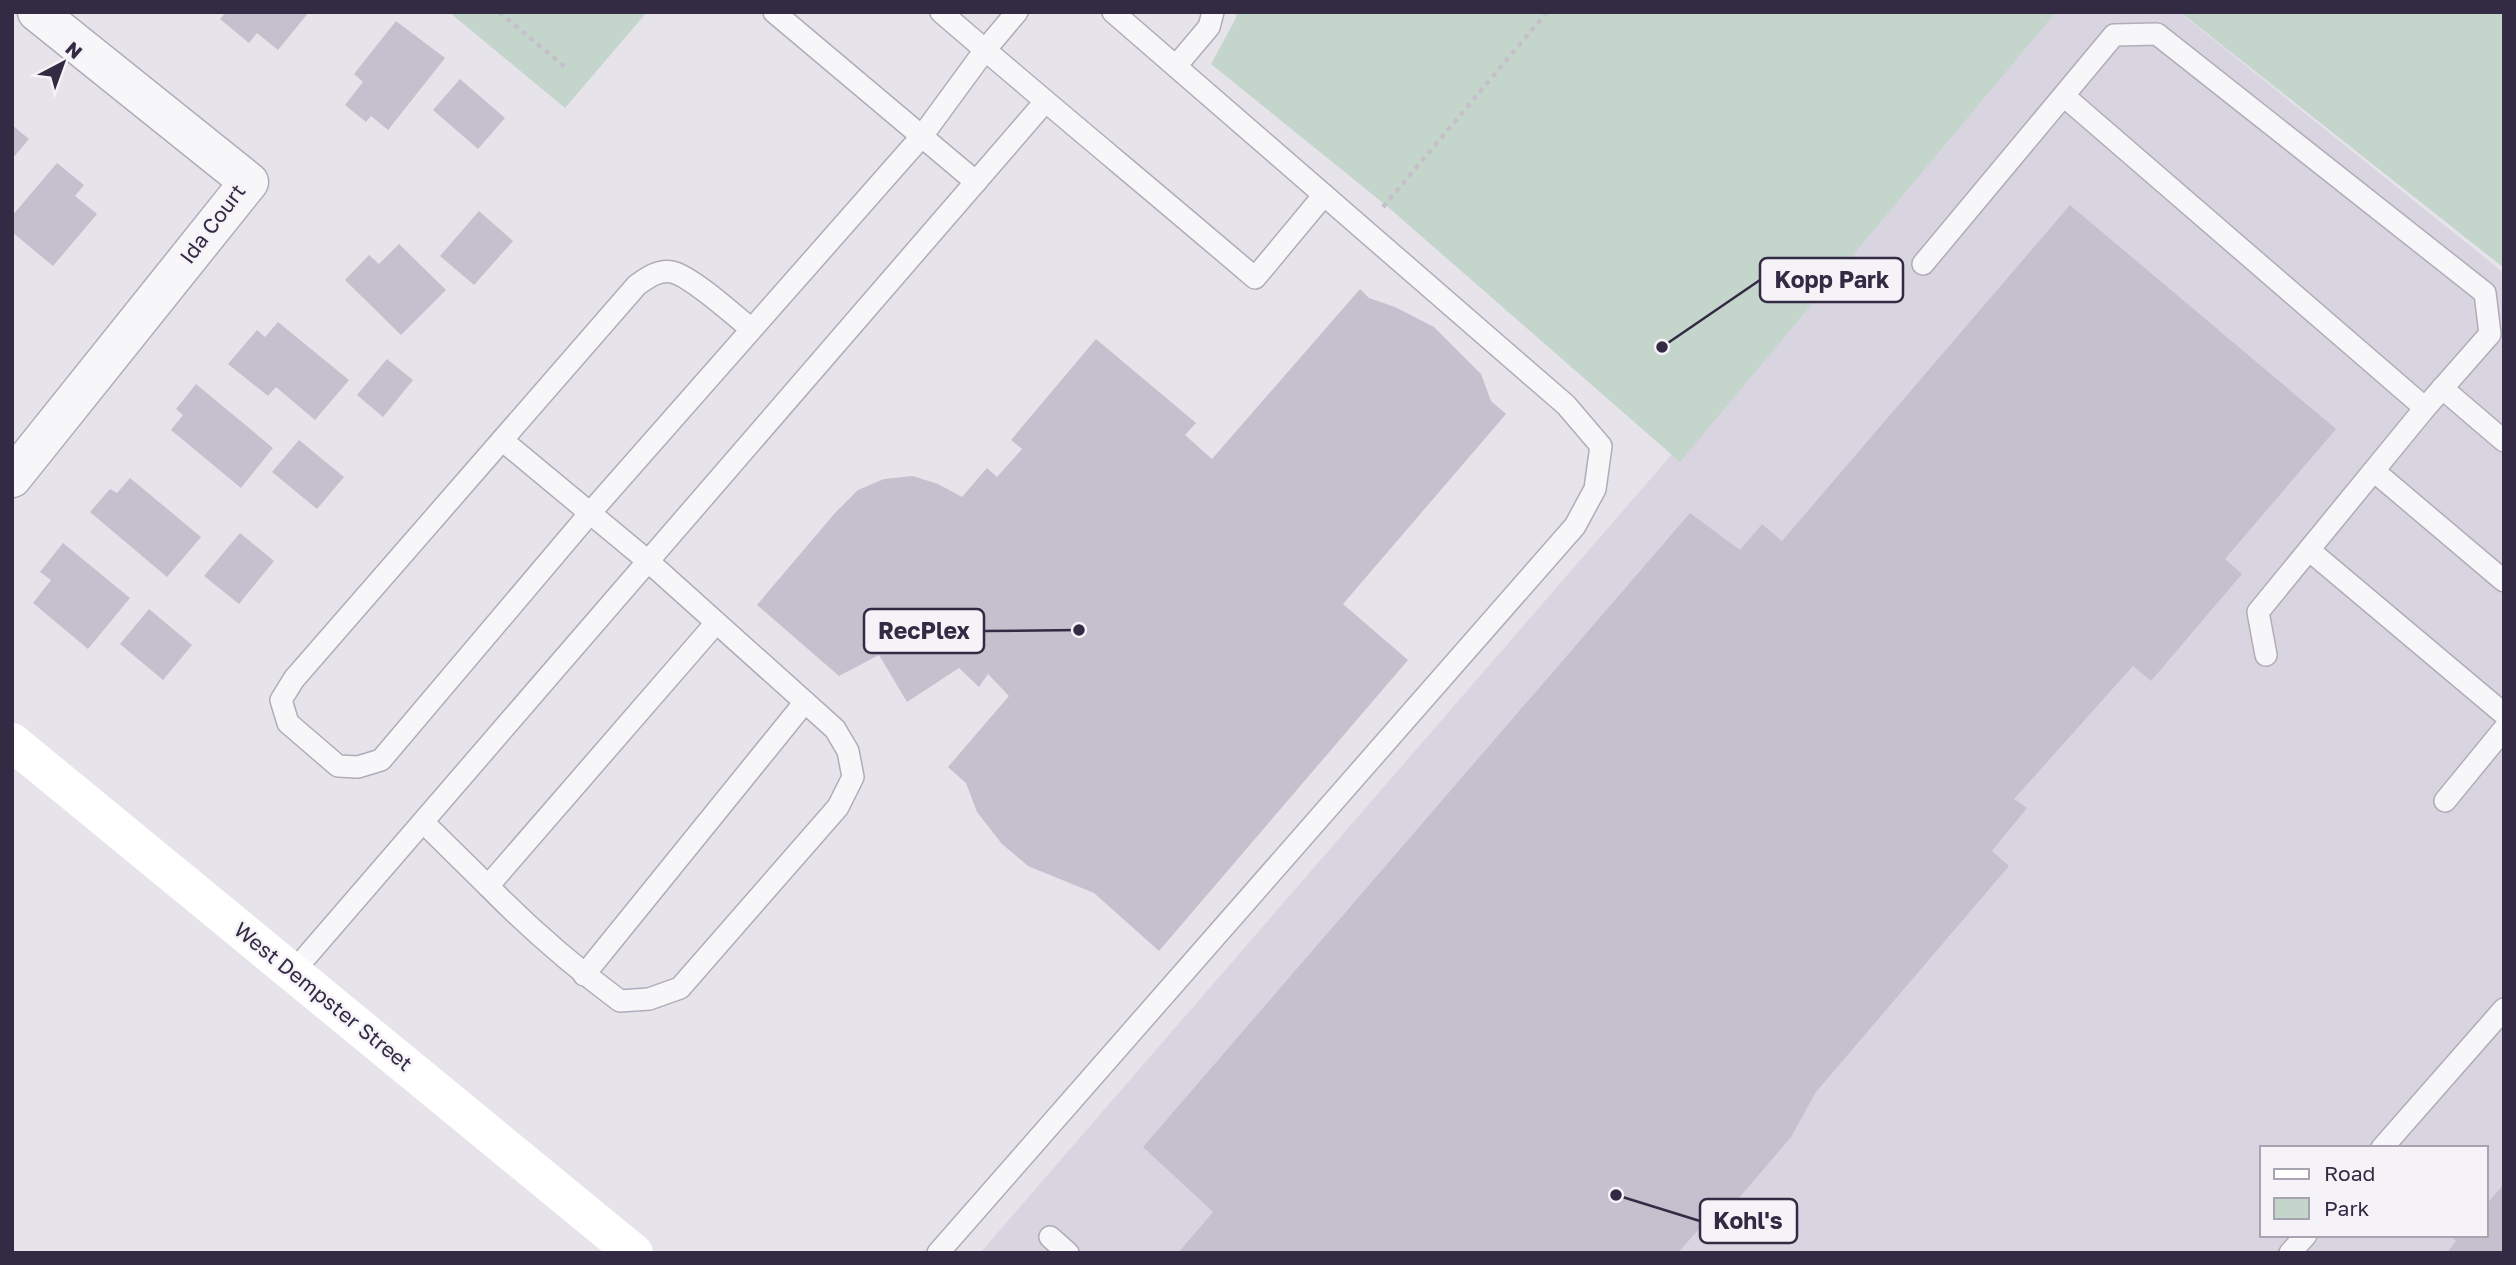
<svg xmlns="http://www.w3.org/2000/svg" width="2516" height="1265" viewBox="0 0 2516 1265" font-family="'Golos Text',sans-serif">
  <rect width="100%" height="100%" fill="#e6e3eb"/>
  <path fill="#d9d5e0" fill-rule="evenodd" d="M2055,12H2179L2504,273V1253H980ZM2262,1148H2486V1235H2262Z"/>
  <g fill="#c4d5cc">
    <path d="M449,12H647L565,108Z"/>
    <path d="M1237,12H2056L1680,462L1388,207L1211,64L1236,18Z"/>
    <path d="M2180,12H2504V268Z"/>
  </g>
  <g fill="#c5c0ce">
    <path d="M226,12H309L278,50L257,33L249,43L220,19Z"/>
    <path d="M396,21L445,58L388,130L371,116L366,122L345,105L363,82L354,74Z"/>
    <path d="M460,79L505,118L478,149L433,110Z"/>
    <path d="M12,125L29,139L12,159Z"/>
    <path d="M57,163L84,185L75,196L97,214L53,266L12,232V216Z"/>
    <path d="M2070,205L2336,429L2225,559L2242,574L2151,681L2133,666L2014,799L2027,808L1992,851L2009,866L1816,1092L1791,1137L1733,1205L1725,1199L1678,1253H1178L1213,1212L1143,1147L1690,513L1740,550L1762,524L1782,541Z"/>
    <path d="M479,211L513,241L474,285L440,256Z"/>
    <path d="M399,244L446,290L401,335L345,280L369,255L379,264Z"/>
    <path d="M1360,289L1369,298L1395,307L1434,327L1481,374L1491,401L1506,414L1343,604L1408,660L1159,951L1094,893L1028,866L1002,844L977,812L966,783L948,767L1009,696L988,674L979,687L959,668L907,702L879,655L839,676L757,605L835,513L858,490L884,479L913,476L938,484L962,497L987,468L997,477L1022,449L1011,440L1096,339L1196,423L1185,435L1212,459Z"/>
    <path d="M278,322L349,380L315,420L276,387L268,396L228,364L257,330L265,337Z"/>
    <path d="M387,359L413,380L383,417L357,395Z"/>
    <path d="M196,384L273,448L241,488L171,430L183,415L176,409Z"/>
    <path d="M299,440L344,477L317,509L272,472Z"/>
    <path d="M130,478L201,537L167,577L90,512L110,489L117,493Z"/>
    <path d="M240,533L274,561L239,604L204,576Z"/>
    <path d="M63,543L130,598L88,649L33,603L51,580L40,572Z"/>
    <path d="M149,609L192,645L163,680L120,644Z"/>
    <path d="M2504,1184V1253H2447L2456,1241L2449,1235H2486V1205Z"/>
  </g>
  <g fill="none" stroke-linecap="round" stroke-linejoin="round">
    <defs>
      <g id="lane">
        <path d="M774,12L976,182"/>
        <path d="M941,12C1045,102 1151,189 1255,278L1324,195"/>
        <path d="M1176,66L1209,27L1213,12"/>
        <path d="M2064,96L2425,408"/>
        <path d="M1923,264L2114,35L2157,34L2485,293L2490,334L2425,408L2258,612L2266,655"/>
        <path d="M751,329C734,315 691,276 672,272C659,269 647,278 637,285L294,679L281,700L288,723L338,766L358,767L381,760L590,513L922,136L985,50L1017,12"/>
        <path d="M2442,388L2504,441"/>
        <path d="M502,440L649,562L835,729L848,751L853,777L838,807L680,988L649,999L620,1001C573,966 529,928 488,886L716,623"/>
        <path d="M2374,471L2504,581"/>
        <path d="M2309,550L2504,714"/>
        <path d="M2445,801L2504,729"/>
        <path d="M423,822L488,886"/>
        <path d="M293,972L1044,103"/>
        <path d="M584,975L805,702"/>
        <path d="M2382,1148L2504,1009"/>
        <path d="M1050,1237L1068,1253"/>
        <path d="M938,1253L1575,526L1595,489L1601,446L1566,405L1113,12"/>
        <path d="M2290,1253L2306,1235"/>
      </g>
      <path id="street" d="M12,478L249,182L37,12"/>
    </defs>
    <use href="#lane" stroke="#b0acb9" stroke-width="24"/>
    <use href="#street" stroke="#b0acb9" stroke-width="41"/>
    <g stroke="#c4c1ca" stroke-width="4.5" stroke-dasharray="5 5" stroke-linecap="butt">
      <path d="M499,12L565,67"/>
      <path d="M1383,207L1547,12"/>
    </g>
    <use href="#lane" stroke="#f7f6f9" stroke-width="21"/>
    <use href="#street" stroke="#f7f6f9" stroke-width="38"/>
    <path stroke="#fff" stroke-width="38" d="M12,742L634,1253"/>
  </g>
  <g text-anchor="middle" stroke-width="5" stroke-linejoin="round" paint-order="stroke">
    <g font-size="21" fill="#332a44" stroke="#f5f3f8">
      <text transform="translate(213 224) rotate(-53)" y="7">Ida Court</text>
      <text transform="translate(323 997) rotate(39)" y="7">West Dempster Street</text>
    </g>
  </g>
  <path fill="none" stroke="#332a44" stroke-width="2.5" d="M1662 347L1760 280M1079 630L984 631M1616 1195L1700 1221"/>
  <g fill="#332a44" stroke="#f5f3f8" stroke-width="2.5">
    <circle cx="1662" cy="347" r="7"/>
    <circle cx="1079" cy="630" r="7"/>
    <circle cx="1616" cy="1195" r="7"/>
  </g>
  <g fill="#f5f3f8" stroke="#332a44" stroke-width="2.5">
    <rect x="1760" y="258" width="143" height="44" rx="7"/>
    <rect x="864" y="609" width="120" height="44" rx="7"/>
    <rect x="1700" y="1199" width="97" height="44" rx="7"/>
  </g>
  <g font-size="23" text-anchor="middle" font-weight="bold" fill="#332a44">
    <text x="1832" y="288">Kopp Park</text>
    <text x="924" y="639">RecPlex</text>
    <text x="1748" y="1229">Kohl's</text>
  </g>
  <rect width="2516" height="1265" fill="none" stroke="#332a44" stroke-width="28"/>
  <rect x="2260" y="1146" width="228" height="91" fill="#f5f3f8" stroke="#a7a3b0" stroke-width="2"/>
  <rect x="2274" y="1169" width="35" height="10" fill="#ffffff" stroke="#a7a3b0" stroke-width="2"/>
  <text x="2324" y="1181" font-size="21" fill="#332a44">Road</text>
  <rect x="2274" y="1198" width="35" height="21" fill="#c4d5cc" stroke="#a7a3b0" stroke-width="2"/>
  <text x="2324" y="1216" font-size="21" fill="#332a44">Park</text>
  <g transform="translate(63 63) rotate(41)" stroke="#f5f3f8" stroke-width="5" paint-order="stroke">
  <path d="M0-5L12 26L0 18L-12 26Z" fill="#332a44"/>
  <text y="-10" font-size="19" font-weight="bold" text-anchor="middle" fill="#332a44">N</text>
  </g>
</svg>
